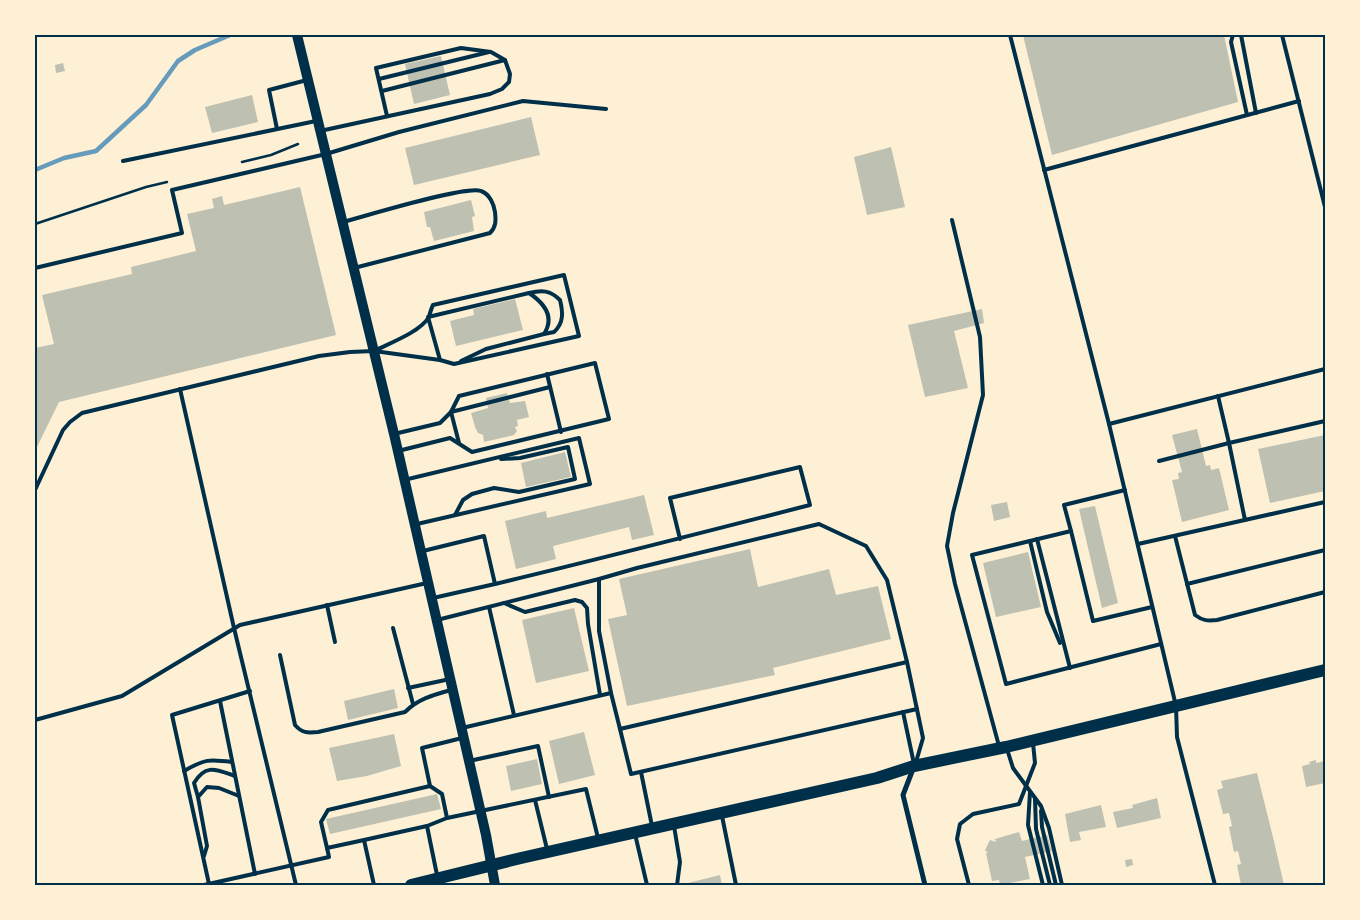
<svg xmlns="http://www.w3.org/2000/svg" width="1360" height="920" viewBox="0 0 1360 920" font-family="'Zilla Slab',serif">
  <rect width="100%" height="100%" fill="#fdf0d5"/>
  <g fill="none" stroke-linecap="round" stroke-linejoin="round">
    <path stroke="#669bbc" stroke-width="4.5" d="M35,170L64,158L96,151L146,105L178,61L195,50L230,35"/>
  </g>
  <g fill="#bec0b2">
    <path d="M1023,35H1224L1238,102L1052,155Z"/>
    <path d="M441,56L450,95L414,104L405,64Z"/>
    <path d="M63,63L65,71L56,73L55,65Z"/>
    <path d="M252,95L258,122L212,133L205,107Z"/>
    <path d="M531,117L540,155L414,185L405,148Z"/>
    <path d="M891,147L905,207L867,215L854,157Z"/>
    <path d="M300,187L336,335L59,402L35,451V348L54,344L42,295L132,274L131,267L196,251L187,214L214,208L212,199L222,196L224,205Z"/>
    <path d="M471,200L475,216L472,217L474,231L434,241L430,227H427L424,212Z"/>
    <path d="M515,299L523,330L456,346L450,321L474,315L473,309Z"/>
    <path d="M982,309L984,323L954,331L968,388L925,397L908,325Z"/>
    <path d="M507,393L510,403L525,401L529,417L517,420L518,426L515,427L517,431L514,435L484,442L483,435L478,433L475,427L471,413L488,408L486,398Z"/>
    <path d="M1197,429L1206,466L1210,465L1211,470L1219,468L1229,510L1182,522L1172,480L1179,479L1178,473L1182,472L1172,435Z"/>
    <path d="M1325,435V491L1270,503L1258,449Z"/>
    <path d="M565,452L571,477L526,487L521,463Z"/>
    <path d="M644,495L654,535L632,540L629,527L553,546L556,559L516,569L505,521L546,511L547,518Z"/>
    <path d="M1007,502L1010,517L994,521L991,505Z"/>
    <path d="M1095,506L1118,603L1102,608L1079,509Z"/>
    <path d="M750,549L758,587L829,569L836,595L878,586L891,639L773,668L775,675L627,706L608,619L627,615L619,579Z"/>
    <path d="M1028,552L1041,607L996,617L983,563Z"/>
    <path d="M574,608L589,671L536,683L522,620Z"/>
    <path d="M394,689L398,708L348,720L344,701Z"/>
    <path d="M584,732L595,775L559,784L549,741Z"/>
    <path d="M394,734L401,766L367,776L337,781L329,748Z"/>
    <path d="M537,759L542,784L511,791L506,766Z"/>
    <path d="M1316,760V763L1325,761V783L1306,787L1302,766L1310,764L1309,762Z"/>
    <path d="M1257,773L1273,837L1284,885H1241L1237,865L1241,864L1238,851L1234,852L1229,827L1232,826L1229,813L1223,814L1217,790L1223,788L1221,781Z"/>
    <path d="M437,794L441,809L330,834L326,819Z"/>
    <path d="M1157,798L1161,818L1117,828L1113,812L1133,808L1132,805Z"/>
    <path d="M1101,805L1106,827L1079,832L1081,840L1070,842L1065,814Z"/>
    <path d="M1019,832L1022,841L1047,835L1052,851L1025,857L1030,879L1000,885L999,880L992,881L986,853H988L985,850L990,840L996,842L995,839Z"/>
    <path d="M1132,859L1133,865L1126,867L1125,860Z"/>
    <path d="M720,875L722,885H688V883Z"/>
  </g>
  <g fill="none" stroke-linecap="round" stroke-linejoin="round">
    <g stroke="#003049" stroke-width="2.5">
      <path d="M242,162L271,155L298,144"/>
      <path d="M35,224L146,187L167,182"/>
    </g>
    <g stroke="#003049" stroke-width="4">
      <path d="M1010,35L1109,424L1176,706L1177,737L1215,885"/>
      <path d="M1233,35L1231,42L1247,115"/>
      <path d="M1241,35L1256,113"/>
      <path d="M1282,35L1325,207"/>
      <path d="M379,79L489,52"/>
      <path d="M382,91L505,60"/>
      <path d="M277,129L269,90L307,80"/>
      <path d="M320,131L490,94L502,89L509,82L510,74L505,60L491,52L461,48L376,68L387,116"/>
      <path d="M123,161L316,121"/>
      <path d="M1044,170L1299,101"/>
      <path d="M952,220L980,337L983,395L953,513L947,546L955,584L999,746"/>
      <path d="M343,222C366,216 466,185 481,191C490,194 494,205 495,212C496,221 496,227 490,233L354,268"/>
      <path d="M35,268L182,233L172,190L326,154L399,132L523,101L606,109"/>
      <path d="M529,293C542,290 550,290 560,300C563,312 564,323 554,332L544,334"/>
      <path d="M440,360L428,317L529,293C544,303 555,317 544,334L486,349L461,361"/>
      <path d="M547,374L561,432"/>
      <path d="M180,389L234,628L296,885"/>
      <path d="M1109,424L1325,369"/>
      <path d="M394,434L440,423L451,412L459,396L595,363L609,419L472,452L450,438L398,451"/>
      <path d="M459,443L451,412L550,387"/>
      <path d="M1159,461L1229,443L1218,396"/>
      <path d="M404,480L579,438L590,484L417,524"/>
      <path d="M35,490L63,430L70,422L82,413L319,356L350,352L374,351L440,360L454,364L579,336L564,275L433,305C431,309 430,313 429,317C420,332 390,343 374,351"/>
      <path d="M1125,490L1064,505L1071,531L972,555L1006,684L1161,644"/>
      <path d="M455,515L463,500L472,494L494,488L519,492L575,479L568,447L520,458L501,459"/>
      <path d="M1245,520L1229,443L1325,421"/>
      <path d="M1071,531L1093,621L1152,607"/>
      <path d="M1175,536L1195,615C1203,621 1208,621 1217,620L1325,592"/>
      <path d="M1037,539L1070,668"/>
      <path d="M1030,541L1047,612L1060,643"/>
      <path d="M1138,544L1325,502"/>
      <path d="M423,551L484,536L495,584L433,598"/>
      <path d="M599,579L637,568L819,524L866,546L887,580L907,662L620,729L611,693"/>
      <path d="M495,584C600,559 705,532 810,505L800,467L670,498L680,539"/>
      <path d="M1187,584L1325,550"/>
      <path d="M504,603L525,612L575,600L582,602L587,608L588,624L600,695"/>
      <path d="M327,605L335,642"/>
      <path d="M489,607L514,715"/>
      <path d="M437,620L599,579V631L611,693L462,728"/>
      <path d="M393,628L413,704"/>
      <path d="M280,655L295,725C302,733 307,733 318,732L405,712C418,699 433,695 451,690"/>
      <path d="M907,662L923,738L916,762"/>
      <path d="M408,688L450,679"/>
      <path d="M220,701L255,874"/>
      <path d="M903,712L914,764"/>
      <path d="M35,720L122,696L240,625L427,583"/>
      <path d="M620,729L631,774L917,709"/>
      <path d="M1007,749L1013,768L1041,806L1049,828L1062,885"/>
      <path d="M469,761L538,746L549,797"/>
      <path d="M184,771C205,759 209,759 232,762"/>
      <path d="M641,772L652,826"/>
      <path d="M1030,792L1028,825L1043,885"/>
      <path d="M198,797L194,783C206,763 217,770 235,776"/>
      <path d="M1035,799L1036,829L1050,885"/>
      <path d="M535,800L547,849"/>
      <path d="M1041,811L1042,827L1056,885"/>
      <path d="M722,816L736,885"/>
      <path d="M447,818L442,794L430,786L422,748L462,738"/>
      <path d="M427,826L437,875"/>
      <path d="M674,826L680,862L677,885"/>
      <path d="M635,834L647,885"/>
      <path d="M364,840L427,826L447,818L586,789L598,838"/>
      <path d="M204,856L207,846L198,797L207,787L219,788L239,796"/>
      <path d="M209,884L172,715L250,691"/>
      <path d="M204,885L329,857L327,848"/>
      <path d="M374,885L364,840L327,848L321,822L328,810L430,786"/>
      <path d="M969,885L957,839L960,824L973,814L1019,804L1035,763L1033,743"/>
    </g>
    <path stroke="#003049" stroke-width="5" d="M913,769L903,795L925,885"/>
    <path stroke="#003049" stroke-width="10" d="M297,35L394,434L486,835L495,885"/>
    <path stroke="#003049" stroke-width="12" d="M411,885L521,858L877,778L914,766L1006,747L1325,670"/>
  </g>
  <rect width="1360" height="920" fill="none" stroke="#fdf0d5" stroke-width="72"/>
  <rect x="36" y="36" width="1288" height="848" fill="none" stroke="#003049" stroke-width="2"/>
</svg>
